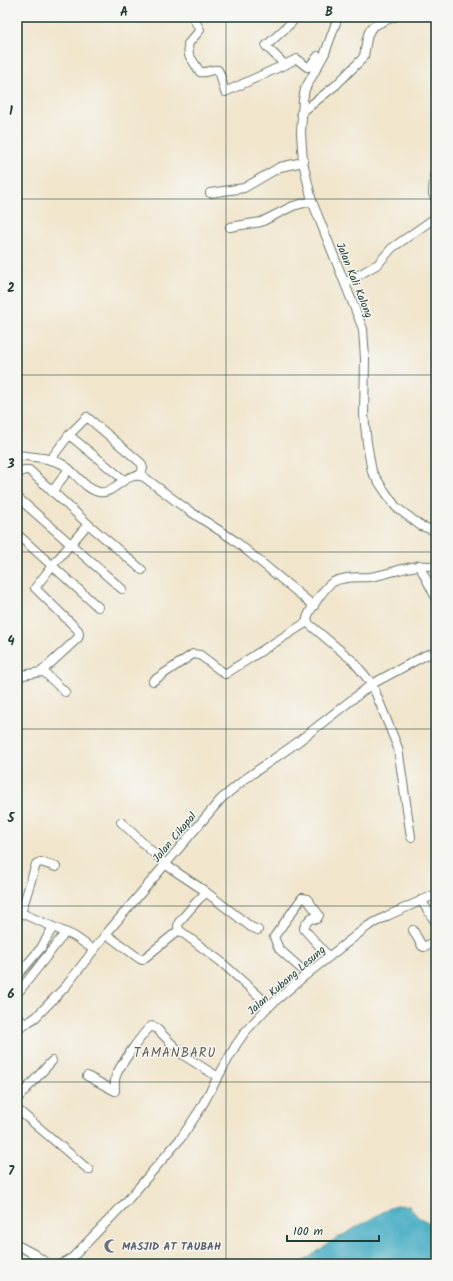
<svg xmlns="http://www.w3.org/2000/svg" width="453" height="1281" viewBox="0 0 453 1281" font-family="Kalam,sans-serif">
  <rect width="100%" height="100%" fill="#f6f6f2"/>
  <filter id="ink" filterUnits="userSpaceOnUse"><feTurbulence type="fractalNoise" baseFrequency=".025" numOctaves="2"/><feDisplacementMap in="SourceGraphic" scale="8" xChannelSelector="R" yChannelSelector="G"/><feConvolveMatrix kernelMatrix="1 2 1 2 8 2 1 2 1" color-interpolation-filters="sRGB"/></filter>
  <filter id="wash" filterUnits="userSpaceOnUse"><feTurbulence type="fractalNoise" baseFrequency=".012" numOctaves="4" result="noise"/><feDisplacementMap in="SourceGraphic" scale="16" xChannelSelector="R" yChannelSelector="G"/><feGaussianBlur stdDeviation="0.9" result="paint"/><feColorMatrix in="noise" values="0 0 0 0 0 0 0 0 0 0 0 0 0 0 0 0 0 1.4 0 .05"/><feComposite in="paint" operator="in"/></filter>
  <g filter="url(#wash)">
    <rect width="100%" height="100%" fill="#f1e5cc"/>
    <path fill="#43abc2" stroke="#31747b" d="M395,1205L409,1206L418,1217L436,1226V1264H300L329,1243Z"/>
  </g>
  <g filter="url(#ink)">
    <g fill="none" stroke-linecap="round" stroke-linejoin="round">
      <defs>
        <g id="minor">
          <path d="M193,17L200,30L188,44L189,55L200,72C206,74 212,68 218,70L220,74L225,92L297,59L307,67H309L318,56"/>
          <path d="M338,17L325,53L305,89L303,100L301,133L303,162L312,201L363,329L365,359L364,415L367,443L372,472L386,493L396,507L421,526L436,531"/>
          <path d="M285,65L266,46L292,22"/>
          <path d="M301,113L336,85L362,59L364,56C369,28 365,28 394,17"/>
          <path d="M434,176L433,194L436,200"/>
          <path d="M210,193L244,188L280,167L303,162"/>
          <path d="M230,227L261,222L293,206L312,201"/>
          <path d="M345,283L378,264L392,248L432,220L436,215"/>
          <path d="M69,435L124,480"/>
          <path d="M17,455C32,457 49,457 62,464C75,471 84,489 99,492C115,495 125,470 144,477L185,508L234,540L314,606"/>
          <path d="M50,460L69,435L87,417L141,463L143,468L140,476"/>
          <path d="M17,475L24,470H29L88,524L142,570"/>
          <path d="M52,492L69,469"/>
          <path d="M17,497L122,589"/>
          <path d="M17,534L98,607"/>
          <path d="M419,565L436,598"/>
          <path d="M43,671L65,692"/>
          <path d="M17,680L23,675L41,672L78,638L79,634L78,630L35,588L52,566L88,524"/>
          <path d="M153,681L193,654L200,655L225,674L307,622"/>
          <path d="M121,822L166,865L202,889L251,927L258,930"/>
          <path d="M411,837L398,748L372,684L353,661L309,624L307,619C308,612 326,585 333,582C344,576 357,578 369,577C386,575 401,568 418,566C424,565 430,567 436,565"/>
          <path d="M56,867L41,862L36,864L21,913L74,936L94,950"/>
          <path d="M421,900L436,923"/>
          <path d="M179,930L178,926L179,922L199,899L206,893"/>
          <path d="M413,930L422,946L424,947L436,940"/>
          <path d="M106,934L140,959L142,960L179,930L220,961L270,1006"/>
          <path d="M307,974L279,949L274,937L302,898L307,899L319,915L317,919L311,918C308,921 304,924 304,929L329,957"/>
          <path d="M17,976L41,948L53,927"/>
          <path d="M17,994L65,933"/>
          <path d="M17,1015L25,1025"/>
          <path d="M17,1030L36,1017L66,986L106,934L221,799L245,779L295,744L372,684L426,655L436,653"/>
          <path d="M87,1076L115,1091C115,1087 114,1081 116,1076C119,1067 145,1029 152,1026L157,1029L183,1055L218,1077"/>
          <path d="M17,1099L52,1061"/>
          <path d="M17,1109L89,1170"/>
          <path d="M17,1245L34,1254L48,1264"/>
          <path d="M61,1264L72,1258L126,1202L181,1138L199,1111L236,1045L245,1032L266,1009L307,974L368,926L387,916L436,894"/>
        </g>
      </defs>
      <use href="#minor" stroke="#687869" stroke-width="10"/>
      <use href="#minor" stroke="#fff" stroke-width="8"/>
    </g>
  </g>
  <path fill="none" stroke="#1f3d34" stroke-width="1" stroke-opacity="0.55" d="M226,17V1264M17,199H436M17,375H436M17,552H436M17,729H436M17,906H436M17,1082H436"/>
  <defs>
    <symbol id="mosque-bare" viewBox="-9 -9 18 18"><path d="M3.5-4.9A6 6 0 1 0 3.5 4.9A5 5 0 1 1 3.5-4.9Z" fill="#6b7280" stroke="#f6f6f2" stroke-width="2.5" paint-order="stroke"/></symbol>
  </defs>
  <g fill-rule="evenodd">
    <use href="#mosque-bare" x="101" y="1236" width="20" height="20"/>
  </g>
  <g text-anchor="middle" stroke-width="3" stroke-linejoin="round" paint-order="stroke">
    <g font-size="11" fill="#1f3d34" stroke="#f6f6f2">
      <text transform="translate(355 280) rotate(68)" y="4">Jalan Kali Kalong</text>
      <text transform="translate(174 837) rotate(-50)" y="4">Jalan Cikapal</text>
      <text transform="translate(286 980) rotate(-41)" y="4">Jalan Kubang Lesung</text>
    </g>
    <g font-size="11" font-weight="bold" fill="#5b616d" stroke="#f6f6f2" text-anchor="start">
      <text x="122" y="1250">MASJID AT TAUBAH</text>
    </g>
    <g font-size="13" letter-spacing="1" fill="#666056" stroke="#f6f6f2">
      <text x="175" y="1057">TAMANBARU</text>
    </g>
  </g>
  <rect width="453" height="1281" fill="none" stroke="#f6f6f2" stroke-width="44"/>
  <path d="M287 1235v6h92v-6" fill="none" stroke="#1f3d34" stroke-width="2"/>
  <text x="293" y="1235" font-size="12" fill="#1f3d34" stroke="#f6f6f2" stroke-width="3" paint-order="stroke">100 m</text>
  <rect x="22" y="22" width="409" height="1237" fill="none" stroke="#1f3d34" stroke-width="1.5"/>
  <g font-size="13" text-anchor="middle" font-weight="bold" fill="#1f3d34">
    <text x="124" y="16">A</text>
    <text x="329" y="16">B</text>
    <text x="11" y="115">1</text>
    <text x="11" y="292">2</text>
    <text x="11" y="468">3</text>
    <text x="11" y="645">4</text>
    <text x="11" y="822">5</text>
    <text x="11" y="998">6</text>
    <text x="11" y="1175">7</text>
  </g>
</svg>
